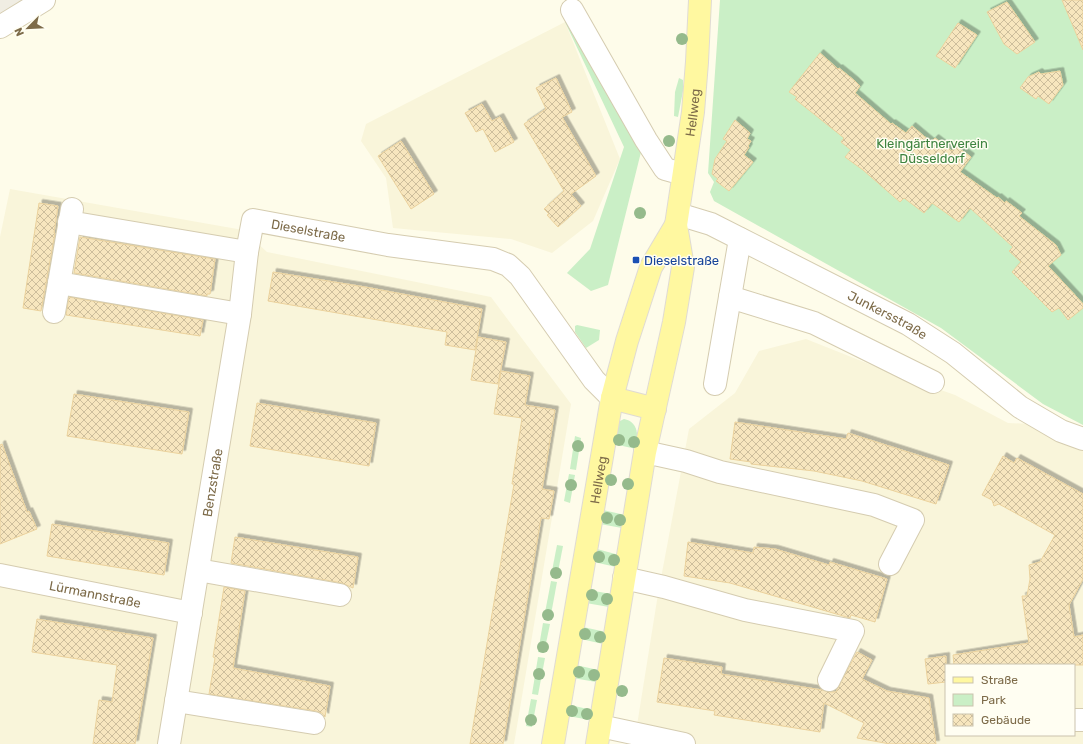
<svg xmlns="http://www.w3.org/2000/svg" width="1083" height="744" viewBox="0 0 1083 744" font-family="Rubik,sans-serif">
  <defs>
    <pattern id="building-cross-hatch" width="8" height="8" patternUnits="userSpaceOnUse"><rect width="8" height="8" fill="#f7e6be"/><path d="M0 0l8 8M0 8l8-8" fill="none" stroke="#cdbe9c"/></pattern>
    <filter id="shadow"><feDropShadow dx="3.5" dy="-3.5" stdDeviation="0" flood-color="#0004"/></filter>
  </defs>
  <rect width="100%" height="100%" fill="#fefcea"/>
  <g fill="#f9f5da" fill-rule="evenodd">
    <path d="M565,22L620,159L593,221L552,253L511,239L393,228L386,178L361,141L366,124Z"/>
    <path d="M10,189L243,230L267,252L491,297L571,404L514,744H0V237Z"/>
    <path d="M806,339L884,370L955,395L1008,423L1083,426V744H634L658,594L689,429L735,393L759,351ZM946,665H1074V735H946Z"/>
  </g>
  <path fill="#f0ede3" d="M0,0H29L0,17Z"/>
  <g fill="#caefc6">
    <path d="M720,0H1083V425L1043,404L941,328L714,201L710,192L714,182L708,173Z"/>
    <path d="M571,19L641,152L608,285L591,291L567,273L590,249L624,147L565,22Z"/>
    <path d="M679,78L683,80V91L678,117L674,116L675,92Z"/>
    <path d="M577,325L600,330L599,340L586,348L575,332V326Z"/>
    <path d="M624,419C639,422 638,436 636,449L614,444L618,422Z"/>
    <path d="M575,436L581,438L576,470L570,469Z"/>
    <path d="M569,474L575,475L570,503L564,501Z"/>
    <path d="M603,510L625,515L622,528L600,524Z"/>
    <path d="M557,545L563,546L557,577L551,576Z"/>
    <path d="M597,549L619,555L616,567L594,562Z"/>
    <path d="M551,581L557,582L550,620L544,618Z"/>
    <path d="M589,590L611,594L609,607L586,603Z"/>
    <path d="M543,623L550,624L544,653L538,652Z"/>
    <path d="M583,627L606,632L603,644L581,639Z"/>
    <path d="M538,657L545,658L538,695L532,694Z"/>
    <path d="M576,665L598,670L596,682L573,678Z"/>
    <path d="M531,699L537,700L532,727L526,726Z"/>
    <path d="M570,705L592,710L590,720L568,716Z"/>
  </g>
  <g fill="url(#building-cross-hatch)" stroke="#ebd29d" filter="url(#shadow)">
    <path d="M1062,0H1083V50Z"/>
    <path d="M1007,2L1035,42L1017,54L1004,44L987,12Z"/>
    <path d="M958,23L977,35L955,68L936,56Z"/>
    <path d="M820,53L838,69L839,68L855,81L860,86L855,93L891,124L892,123L906,133L912,126L931,142L935,138L952,151L956,146L971,157L960,172L997,198L998,197L1005,203L1006,201L1022,213L1019,216L1056,245L1061,255L1048,266L1075,295L1083,304V308L1068,320L1059,308L1052,312L1012,272L1021,262L1009,251L1013,247L970,208L959,222L932,203L924,213L904,198L900,202L863,170L845,157L851,150L841,142L844,138L795,99L797,97L789,92Z"/>
    <path d="M1060,71L1063,85L1049,104L1038,96L1036,99L1020,88L1028,77L1039,72L1041,74Z"/>
    <path d="M556,78L572,112L562,117L596,176L571,194L581,206L558,227L547,215L549,214L544,209L564,191L524,124L546,109L536,88Z"/>
    <path d="M482,104L492,121L500,117L514,142L495,152L483,129L476,132L465,113Z"/>
    <path d="M735,120L750,133L747,139L751,141L748,146L749,147L744,155L753,162L729,191L716,181L718,179L712,174L715,159L727,141L723,139Z"/>
    <path d="M401,141L434,194L411,209L378,156Z"/>
    <path d="M39,203L58,206L54,233H55L41,311L23,308Z"/>
    <path d="M80,237L215,259L210,294H207V296L74,273Z"/>
    <path d="M273,272L365,287L482,309L475,350L445,345L447,332L268,301Z"/>
    <path d="M69,297L203,320L200,336L66,315Z"/>
    <path d="M478,337L506,342L498,384L471,380Z"/>
    <path d="M501,371L530,376L525,405L555,410L542,489L554,491L549,519L541,518L503,744H470L514,484H512L522,418L494,414Z"/>
    <path d="M74,394L189,412L182,454L67,436Z"/>
    <path d="M257,403L376,423L369,466L250,446Z"/>
    <path d="M735,422L846,439L848,433L949,465L936,504L862,481L814,471L751,464V462L730,459Z"/>
    <path d="M2,444L27,512L29,511L37,529L0,544V445Z"/>
    <path d="M1003,456L1014,463L1017,458L1083,494V579L1069,605L1074,637L1083,635V665H954L953,655L1029,643L1022,596H1027L1030,579L1029,565L1040,562L1055,535L999,504L994,506L992,500L982,495Z"/>
    <path d="M52,524L169,543L164,575L47,556Z"/>
    <path d="M235,537L358,557L353,588L342,583L231,563Z"/>
    <path d="M688,542L753,553L754,547L775,549L829,565L830,562L887,579L875,622L851,615L850,618L730,583L684,576Z"/>
    <path d="M224,587L245,591L233,668L330,686L325,717L322,713L316,711L209,694L215,658L213,657Z"/>
    <path d="M37,619L153,638L135,744H93L99,700L112,702L117,665L32,652Z"/>
    <path d="M857,652L872,660L862,679L887,691L929,698L936,744H890L857,738L864,723L824,703L820,732L714,715L715,711L657,702L664,658L722,667L721,674L822,690L829,692H836Z"/>
    <path d="M946,656V682L928,684L925,659Z"/>
  </g>
  <g fill="none" stroke-linecap="round" stroke-linejoin="round">
    <defs>
      <g id="minor">
        <path d="M572,10L646,140L665,169L683,174"/>
        <path d="M0,27L44,0"/>
        <path id="s1" d="M678,214L711,224L908,324L953,353L1020,407L1061,431L1083,439"/>
        <path d="M69,222L247,252"/>
        <path d="M59,283L240,314"/>
        <path d="M730,297L814,323L933,382"/>
        <path d="M54,312L72,209"/>
        <path d="M715,384L740,239"/>
        <path d="M645,452L686,461L720,472L874,505L913,520L890,564"/>
        <path d="M198,570L340,595"/>
        <path id="s2" d="M0,575L191,613"/>
        <path d="M624,578L664,587L745,610L853,631L829,680"/>
        <path d="M176,701L314,723"/>
        <path d="M1074,720H1083"/>
        <path d="M600,726L684,744"/>
        <path id="s3" d="M169,744L240,314L247,252L253,220L388,245L493,259L508,265L520,276L594,380L612,398"/>
      </g>
      <g id="major">
        <path d="M612,398L655,409"/>
        <path id="s4" d="M553,744L612,398L627,341L651,267L676,225"/>
        <path id="s5" d="M597,744L645,452L674,322L683,267L676,225L693,112L697,62L700,0"/>
      </g>
    </defs>
    <use href="#minor" stroke="#d5ccb0" stroke-width="24"/>
    <use href="#major" stroke="#e0dbd3" stroke-width="24"/>
    <use href="#minor" stroke="#fff" stroke-width="22"/>
    <use href="#major" stroke="#fff8a0" stroke-width="22"/>
  </g>
  <g fill="#95ba8c">
    <circle cx="682" cy="39" r="6"/>
    <circle cx="669" cy="141" r="6"/>
    <circle cx="640" cy="213" r="6"/>
    <circle cx="619" cy="440" r="6"/>
    <circle cx="634" cy="442" r="6"/>
    <circle cx="578" cy="446" r="6"/>
    <circle cx="611" cy="480" r="6"/>
    <circle cx="628" cy="484" r="6"/>
    <circle cx="571" cy="485" r="6"/>
    <circle cx="607" cy="518" r="6"/>
    <circle cx="620" cy="520" r="6"/>
    <circle cx="599" cy="557" r="6"/>
    <circle cx="614" cy="560" r="6"/>
    <circle cx="556" cy="573" r="6"/>
    <circle cx="592" cy="595" r="6"/>
    <circle cx="607" cy="599" r="6"/>
    <circle cx="548" cy="615" r="6"/>
    <circle cx="585" cy="634" r="6"/>
    <circle cx="600" cy="637" r="6"/>
    <circle cx="543" cy="647" r="6"/>
    <circle cx="579" cy="672" r="6"/>
    <circle cx="539" cy="674" r="6"/>
    <circle cx="594" cy="675" r="6"/>
    <circle cx="622" cy="691" r="6"/>
    <circle cx="572" cy="711" r="6"/>
    <circle cx="587" cy="714" r="6"/>
    <circle cx="531" cy="720" r="6"/>
  </g>
  <rect fill="#1a4fb4" stroke="#fffef2" stroke-width="1.5" x="632" y="256" width="8" height="8" rx="2"/>
  <g text-anchor="middle" stroke-width="3" stroke-linejoin="round" paint-order="stroke">
    <g font-size="13" fill="#7d6b49" stroke="#fffef2">
      <text dy="5" stroke="none"><textPath href="#s5" startOffset="641">Hellweg</textPath></text>
      <text dy="5" stroke="none"><textPath href="#s3" startOffset="587">Dieselstraße</textPath></text>
      <text dy="5" stroke="none"><textPath href="#s1" startOffset="233">Junkersstraße</textPath></text>
      <text dy="5" stroke="none"><textPath href="#s4" startOffset="268">Hellweg</textPath></text>
      <text dy="5" stroke="none"><textPath href="#s3" startOffset="265">Benzstraße</textPath></text>
      <text dy="5" stroke="none"><textPath href="#s2" startOffset="97">Lürmannstraße</textPath></text>
    </g>
    <g font-size="13" fill="#3f8440" stroke="#fffef2">
      <text x="932" y="148">Kleingärtnerverein<tspan x="932" dy="15">Düsseldorf</tspan></text>
    </g>
    <g font-size="13" fill="#164399" stroke="#fffef2" text-anchor="start">
      <text x="644" y="265">Dieselstraße</text>
    </g>
  </g>
  <rect x="945" y="664" width="130" height="72" fill="#fffef2" stroke="#cbc3ae"/>
  <rect x="953" y="677" width="20" height="6" fill="#fff8a0" stroke="#cbc3ae"/>
  <text x="981" y="684" font-size="12" fill="#7d6b49">Straße</text>
  <rect x="953" y="694" width="20" height="12" fill="#caefc6" stroke="#cbc3ae"/>
  <text x="981" y="704" font-size="12" fill="#7d6b49">Park</text>
  <rect x="953" y="714" width="20" height="12" fill="url(#building-cross-hatch)" stroke="#cbc3ae"/>
  <text x="981" y="724" font-size="12" fill="#7d6b49">Gebäude</text>
  <g transform="translate(28 28) rotate(246)" stroke="#fffef2" stroke-width="3" paint-order="stroke">
  <path d="M0-3L7 15L0 10L-7 15Z" fill="#7d6b49"/>
  <text y="-6" font-size="11" font-weight="bold" text-anchor="middle" fill="#7d6b49">N</text>
  </g>
</svg>
